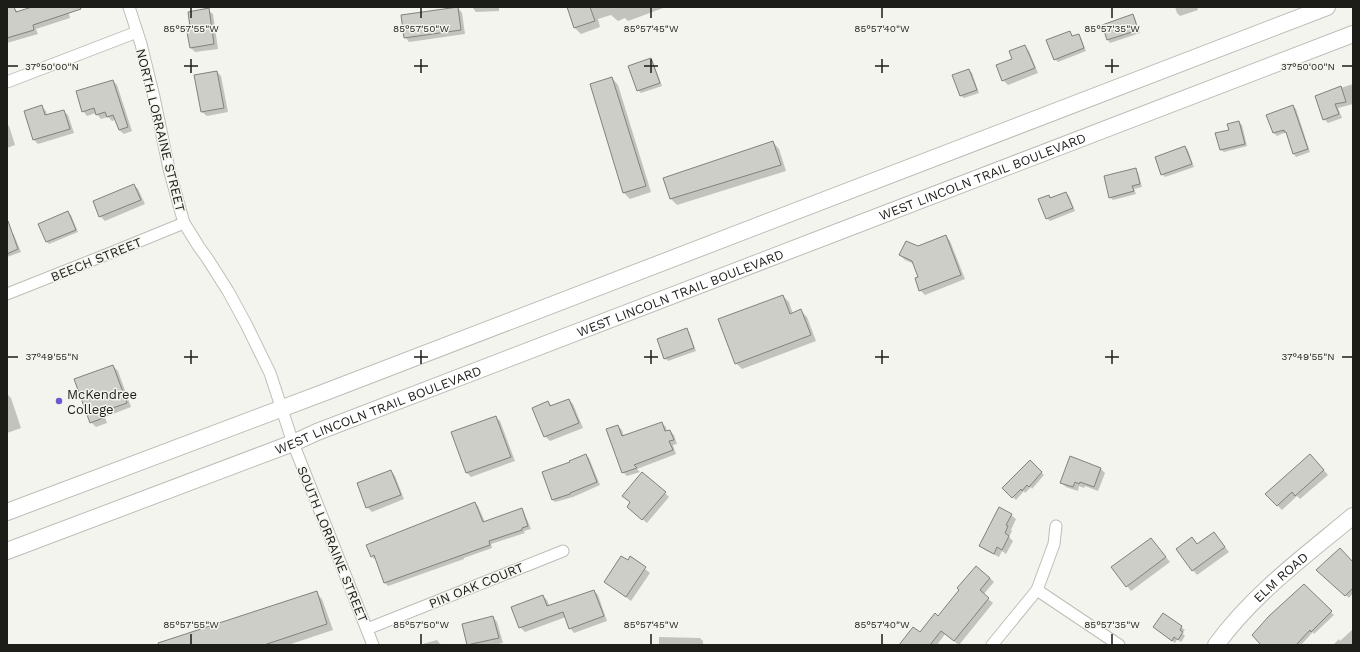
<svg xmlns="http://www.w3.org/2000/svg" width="1360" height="652" viewBox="0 0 1360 652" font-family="'Work Sans',sans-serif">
  <rect width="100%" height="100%" fill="#f4f4ee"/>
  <g fill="#0003">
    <path d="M35,7H67L70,18L36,29L38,34L7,43V10L14,8L18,12Z"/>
    <path d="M472,7H499V11L476,12Z"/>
    <path d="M571,7H666L628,21L625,18L618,21L611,15L598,19L600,27L581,34L575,28L568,8Z"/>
    <path d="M1175,7H1197L1198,10L1180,16L1177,13Z"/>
    <path d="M458,8L462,13L465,34L409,42L405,37Z"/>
    <path d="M208,10L213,14L218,49L195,52L191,48Z"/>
    <path d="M1132,15L1135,18L1140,33L1110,43L1108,40L1103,25Z"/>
    <path d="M1069,32L1073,37L1078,35L1081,38L1086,51L1058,62L1055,59Z"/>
    <path d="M1025,46L1029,51L1038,73L1008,85L1003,80L1013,59Z"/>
    <path d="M651,59L653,62L662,86L641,93L638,90Z"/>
    <path d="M969,70L972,73L979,93L964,98L961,96Z"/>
    <path d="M217,72L221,76L228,112L207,116L202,112Z"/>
    <path d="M612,78L618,85L651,192L630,199L624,193L591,85Z"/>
    <path d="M113,81L117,85L132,131L124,134L119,130L115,120L112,121L108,117L101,119L96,113L87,116L83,111Z"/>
    <path d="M1353,84V104L1338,108L1342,118L1328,123L1324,119L1316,96Z"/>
    <path d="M41,106L46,111L47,116L63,111L68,115L74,133L38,144L34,140Z"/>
    <path d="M1293,106L1296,109L1310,152L1296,157L1294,154L1287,134L1286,132L1277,136L1274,133L1268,115Z"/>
    <path d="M1239,122L1242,125L1247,146L1224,152L1221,150Z"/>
    <path d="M7,124L9,126L15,145L7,148Z"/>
    <path d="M773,142L779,149L786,171L677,205L671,199L665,179Z"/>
    <path d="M1185,147L1188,150L1194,167L1165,177L1162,174Z"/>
    <path d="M1135,170L1138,172L1142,187L1134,189L1136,194L1113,200L1110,197Z"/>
    <path d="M134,185L138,189L145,204L105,221L100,216Z"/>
    <path d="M1066,193L1069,196L1075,211L1050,221L1047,218L1049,196L1052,198Z"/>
    <path d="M68,213L71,215L78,232L49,244L46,241Z"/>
    <path d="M11,232L14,235L21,252L7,257V234Z"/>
    <path d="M946,236L950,241L965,279L925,295L920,290L919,277L914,264L905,260L900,255Z"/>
    <path d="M783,296L789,302L793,314L801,311L807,317L816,341L742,369L736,363Z"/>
    <path d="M686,329L689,332L696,351L668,361L665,358Z"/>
    <path d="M113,366L118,371L131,407L105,417L107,423L96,427L91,422Z"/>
    <path d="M7,394L11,398L21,428L7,433Z"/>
    <path d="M569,400L573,404L583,428L550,441L545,436L548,402L552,406Z"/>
    <path d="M495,417L500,421L515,461L471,477L467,473L452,433Z"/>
    <path d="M662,423L666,427L667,432L670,431L674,435L677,444L673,445L676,454L637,469L640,472L627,476L623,472L618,426L622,430L624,437Z"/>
    <path d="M586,456L589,458L600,485L573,497L555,502L552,499L571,463Z"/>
    <path d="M1315,460L1328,475L1300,499L1297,496L1282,510L1277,505Z"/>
    <path d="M1030,462L1044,475L1032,489L1031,487L1025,493L1024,491L1016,500L1004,488Z"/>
    <path d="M1100,468L1105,473L1098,491L1085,486L1084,488L1079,486L1078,491L1066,487L1061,482Z"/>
    <path d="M391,471L395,476L404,499L372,512L367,507Z"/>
    <path d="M665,493L669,497L647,523L633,511Z"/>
    <path d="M475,503L478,506L485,522L522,509L524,512L531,529L524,531L525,533L491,544L492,548L464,558V559L388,586L385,583L376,558L374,559L372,556Z"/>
    <path d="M1011,515L1016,519L1011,530L1012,531L1009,537L1013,541L1006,554L1002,551L999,557L985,550L980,546Z"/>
    <path d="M1214,533L1229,552L1197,575L1193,570L1192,538L1198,545Z"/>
    <path d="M1151,539L1170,562L1131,591L1127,586Z"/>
    <path d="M630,557L650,573L631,601L605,581L628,561Z"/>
    <path d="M1353,563V593L1349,598L1320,573Z"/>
    <path d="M990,578L994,582L983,595L993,603L959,645L945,634L937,645H900L920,634L939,617L960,590Z"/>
    <path d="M1304,585L1334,615L1314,634L1313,632L1301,645H1263Z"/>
    <path d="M594,591L598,595L607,621L574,633L570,628L566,617L525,632L520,627L543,596L547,600L550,607Z"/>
    <path d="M316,593L322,599L333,630L288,645H155Z"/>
    <path d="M1163,614L1185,630L1182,633L1185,636L1181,642L1177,639L1175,643L1154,627Z"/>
    <path d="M493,617L497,622L503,643L493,645H468L463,624Z"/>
    <path d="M1353,629V645H1333L1339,639L1340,641Z"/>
    <path d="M659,637L700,638L703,641V645H659Z"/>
    <path d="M437,640L441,645H419Z"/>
  </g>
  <g fill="#cdcec8" stroke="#82827d">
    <path d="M7,7H14L16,12L32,7H80L81,9L33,25L34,30L7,38Z"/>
    <path d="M458,7L461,30L404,38L401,15Z"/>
    <path d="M567,7H590L595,21L574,28Z"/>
    <path d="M209,8L214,44L190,48L186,27H190L188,12Z"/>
    <path d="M1133,14L1138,30L1107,40L1102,25Z"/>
    <path d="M1070,31L1072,36L1079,34L1084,48L1054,60L1046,40Z"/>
    <path d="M1025,45L1035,68L1002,81L996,65L1012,59L1009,51Z"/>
    <path d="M651,58L660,83L637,91L628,66Z"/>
    <path d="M969,69L977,90L960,96L952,75Z"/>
    <path d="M217,71L224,108L201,112L194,75Z"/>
    <path d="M612,77L646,186L623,193L590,84Z"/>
    <path d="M113,80L128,127L119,130L113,115L107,117L105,112L96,115L94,108L82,112L76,91Z"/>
    <path d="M1341,86L1346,102L1335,104L1339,114L1323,120L1315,96Z"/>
    <path d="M42,105L45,115L64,110L70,129L33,140L24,111Z"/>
    <path d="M1293,105L1308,149L1293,154L1286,132H1284V130L1273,133L1266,115Z"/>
    <path d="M1239,121L1245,144L1220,150L1215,133L1229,130L1227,124Z"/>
    <path d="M773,141L781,165L670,199L663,178Z"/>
    <path d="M1185,146L1192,164L1161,175L1155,157Z"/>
    <path d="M1136,168L1140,184L1132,186L1134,191L1109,198L1104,176Z"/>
    <path d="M134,184L141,200L99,217L93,201Z"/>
    <path d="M1066,192L1073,208L1046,219L1038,199L1049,195L1050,198Z"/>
    <path d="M68,211L76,230L46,242L38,224Z"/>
    <path d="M8,221L18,249L7,254V222Z"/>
    <path d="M946,235L961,275L919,291L915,278L918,277L912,261L899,255L906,241L918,246Z"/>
    <path d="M783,295L790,314L801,309L811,335L735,364L718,319Z"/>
    <path d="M687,328L694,348L664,359L657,339Z"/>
    <path d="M113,365L127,403L101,412L103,418L90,423L74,379Z"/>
    <path d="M569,399L579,423L544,437L532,408L548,401L550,406Z"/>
    <path d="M496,416L511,457L466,473L451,432Z"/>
    <path d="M662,422L665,431L670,430L674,440L669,441L673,450L634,465L637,468L622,473L606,429L618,425L622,436Z"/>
    <path d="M586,454L597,482L570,493V494L552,500L542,472L570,462L569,461Z"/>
    <path d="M1310,454L1324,470L1295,496L1292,492L1277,506L1265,494Z"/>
    <path d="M1070,456L1101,468L1094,487L1080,482L1079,484L1075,482L1073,487L1060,483Z"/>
    <path d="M1030,460L1042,472L1029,487L1027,485L1022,491L1021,489L1012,498L1002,488Z"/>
    <path d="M391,470L401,495L366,508L357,483Z"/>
    <path d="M642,472L666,492L642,520L627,507L630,502L622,496Z"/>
    <path d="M475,502L483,522L522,508L528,526L522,528V530L489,541L490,545L384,583L374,555L371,557L366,545Z"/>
    <path d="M999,507L1012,514L1006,525L1008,526L1005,533L1009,536L1002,550L997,547L994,554L979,546Z"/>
    <path d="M1214,532L1225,547L1192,571L1176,549L1192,537L1197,544Z"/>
    <path d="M1151,538L1166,557L1126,587L1111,567Z"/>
    <path d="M1340,548L1353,562V588L1345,596L1316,570Z"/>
    <path d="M621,556L628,560L630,556L646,567L626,597L604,582Z"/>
    <path d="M976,566L990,578L980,590L989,598L954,641L941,631L930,645H899L913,627L920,632L935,613L938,616L959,590L957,588Z"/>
    <path d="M1304,584L1332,611L1311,632L1310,630L1296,645H1261L1252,635L1269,616Z"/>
    <path d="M594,590L604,616L569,629L563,612L519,628L511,607L543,595L547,606Z"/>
    <path d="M317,591L327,624L264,645H159L158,643Z"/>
    <path d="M1163,613L1182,626L1180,630L1183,632L1178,640L1174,637L1172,641L1153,627Z"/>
    <path d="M493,616L499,638L467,645L462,624Z"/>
  </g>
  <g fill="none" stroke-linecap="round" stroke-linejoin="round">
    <defs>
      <g id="street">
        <path d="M129,7L141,44L154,97L169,169L184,223L199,247L207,258L228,291L246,324L270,373L293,443L373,645"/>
        <path d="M7,82L137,32"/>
        <path d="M7,294L108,254L184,223"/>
        <path d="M1037,590L1119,645"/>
        <path d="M367,629L563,551"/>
        <path d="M992,645L1037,590L1054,544L1056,526"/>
      </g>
      <g id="secondary">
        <path d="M7,512L328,391L1327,7"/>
        <path id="s1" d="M7,551L293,443L317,432C663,300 1007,166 1353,34"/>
        <path id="s2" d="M1216,645C1253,594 1305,556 1353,516"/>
      </g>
    </defs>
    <use href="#street" stroke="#bebeb8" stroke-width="13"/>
    <use href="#secondary" stroke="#bebeb8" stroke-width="18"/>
    <use href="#street" stroke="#fff" stroke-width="11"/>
    <use href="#secondary" stroke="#fff" stroke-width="16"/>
  </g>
  <path fill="none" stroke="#1c1c19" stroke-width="1.5" d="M191,8V18M421,8V18M651,8V18M882,8V18M1112,8V18M191,59V73M421,59V73M651,59V73M882,59V73M1112,59V73M8,66H18M184,66H198M414,66H428M644,66H658M875,66H889M1105,66H1119M1342,66H1352M191,350V364M421,350V364M651,350V364M882,350V364M1112,350V364M8,357H18M184,357H198M414,357H428M644,357H658M875,357H889M1105,357H1119M1342,357H1352M191,634V644M421,634V644M651,634V644M882,634V644M1112,634V644"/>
  <circle fill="#695ad4" stroke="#f4f4ee" stroke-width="1.5" cx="59" cy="401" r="4"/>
  <g text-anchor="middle" stroke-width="3" stroke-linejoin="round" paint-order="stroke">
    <g font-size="13" fill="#1c1c19" stroke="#f4f4ee">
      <text transform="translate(161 130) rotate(76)" y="5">NORTH LORRAINE STREET</text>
      <text dy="5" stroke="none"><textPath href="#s1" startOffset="1045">WEST LINCOLN TRAIL BOULEVARD</textPath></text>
      <text transform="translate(96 259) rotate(-22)" y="5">BEECH STREET</text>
      <text dy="5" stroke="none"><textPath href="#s1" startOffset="721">WEST LINCOLN TRAIL BOULEVARD</textPath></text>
      <text dy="5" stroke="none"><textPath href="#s1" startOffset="397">WEST LINCOLN TRAIL BOULEVARD</textPath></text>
      <text transform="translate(333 544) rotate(68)" y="5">SOUTH LORRAINE STREET</text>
      <text dy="5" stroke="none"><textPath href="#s2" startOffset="94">ELM ROAD</textPath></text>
      <text transform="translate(476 585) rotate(-22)" y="5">PIN OAK COURT</text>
    </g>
    <g font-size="13" fill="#1c1c19" stroke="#f4f4ee" text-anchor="start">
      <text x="67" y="399">McKendree<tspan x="67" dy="15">College</tspan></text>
    </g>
  </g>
  <g font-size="10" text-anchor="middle" fill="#1c1c19" stroke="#f4f4ee" stroke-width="3" stroke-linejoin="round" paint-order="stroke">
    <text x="191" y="32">85°57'55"W</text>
    <text x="421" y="32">85°57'50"W</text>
    <text x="651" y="32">85°57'45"W</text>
    <text x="882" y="32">85°57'40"W</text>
    <text x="1112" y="32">85°57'35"W</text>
    <text x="52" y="70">37°50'00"N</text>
    <text x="1308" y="70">37°50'00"N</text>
    <text x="52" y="360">37°49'55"N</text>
    <text x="1308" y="360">37°49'55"N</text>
    <text x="191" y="628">85°57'55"W</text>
    <text x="421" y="628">85°57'50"W</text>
    <text x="651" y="628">85°57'45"W</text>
    <text x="882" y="628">85°57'40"W</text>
    <text x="1112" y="628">85°57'35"W</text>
  </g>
  <rect width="1360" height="652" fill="none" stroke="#1c1c19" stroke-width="16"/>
</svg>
